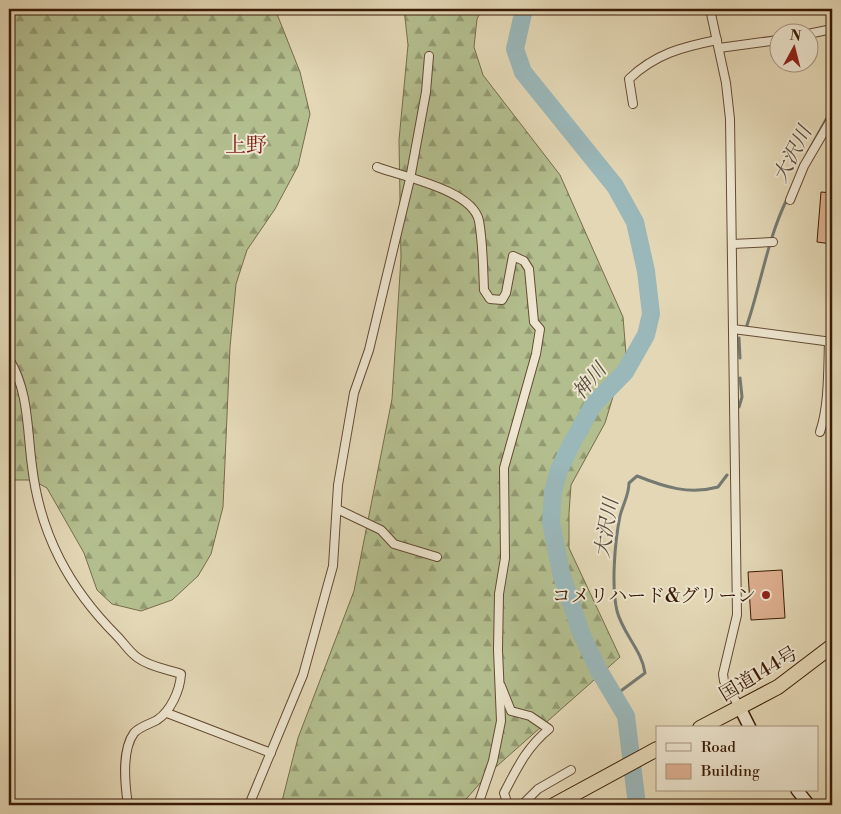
<svg xmlns="http://www.w3.org/2000/svg" width="841" height="814" viewBox="0 0 841 814" font-family="'Libre Bodoni','Noto Serif JP',serif">
  <defs>
    <pattern id="forest-firs" width="22" height="20" patternUnits="userSpaceOnUse" patternTransform="scale(1.25)"><rect width="22" height="20" fill="#b3be8e"/><path d="M5 1l3.5 6h-7zM16 11l3.5 6h-7z" fill="#939a72"/></pattern>
  </defs>
  <rect width="100%" height="100%" fill="#e3d7b5"/>
  <filter id="stains"><feTurbulence type="fractalNoise" baseFrequency=".004" numOctaves="4"/><feColorMatrix values="0 0 0 0 .2 0 0 0 0 .09 0 0 0 0 .02 0 0 0 .5 -.17"/></filter>
  <radialGradient id="worn" r=".72"><stop offset=".6" stop-color="#630" stop-opacity="0"/><stop offset="1" stop-color="#630" stop-opacity=".3"/></radialGradient>
  <g fill="url(#forest-firs)" stroke="#776c4a">
    <path d="M9,9H275L300,72L310,114L298,166L275,209L247,250L236,284L230,347L223,507L211,554L198,576L172,600L141,611L112,604L97,590L84,553L47,488L32,480H9Z"/>
    <path d="M404,9H482L477,19L474,47L483,75L560,175L623,317L626,354L605,423L571,485L569,513V548L620,657L488,774L461,805H281L298,738L354,591L392,399L401,258L399,140L408,45Z"/>
  </g>
  <g fill="none" stroke-linecap="round" stroke-linejoin="round">
    <g stroke="#747971" stroke-width="3">
      <path d="M808,152L832,109"/>
      <path d="M746,328C761,285 767,240 787,199"/>
      <path d="M739,338L740,358"/>
      <path d="M739,407L742,397L740,378"/>
      <path d="M614,696L645,673C642,650 623,634 617,611C611,585 615,541 620,516C623,504 629,495 629,483L637,476C665,487 689,495 718,487L727,475"/>
    </g>
    <path stroke="#9ab7b9" stroke-width="18" d="M524,9L515,49L523,72L615,186L635,222L646,271L651,314L646,335L625,372L593,405L571,445L559,470L553,492L551,522L561,573L581,633L598,669L626,716L637,805"/>
  </g>
  <g fill="#deaf8f" stroke="#3b1b06">
    <path d="M821,192L832,193V244L817,242Z"/>
    <path d="M782,570L785,618L751,620L748,572Z"/>
  </g>
  <g fill="none" stroke-linecap="round" stroke-linejoin="round">
    <defs>
      <g id="street">
        <path d="M710,9L726,83L730,119L737,615L723,674L724,681L740,708"/>
        <path d="M808,34L832,29"/>
        <path d="M719,48L778,40"/>
        <path d="M633,104L629,79C655,54 682,47 717,40"/>
        <path d="M377,167C403,177 473,190 479,221C483,243 483,268 484,290L490,299L502,300L506,293L513,256L524,261L529,269L534,322L540,329L536,354L504,468L505,558L499,594L498,650L501,721L493,761L478,805"/>
        <path d="M790,200L804,166L832,118"/>
        <path d="M732,244L773,242"/>
        <path d="M733,329L832,342"/>
        <path d="M9,359C29,391 27,430 32,466C40,534 69,588 117,636C124,643 130,653 138,658C150,667 167,669 181,674C180,690 171,711 157,720C150,724 139,727 134,733C121,751 125,785 128,805"/>
        <path d="M820,432C829,406 828,370 829,342"/>
        <path d="M337,509L381,530L394,544L437,557"/>
        <path d="M501,686L511,711L530,716L549,729C527,747 517,768 504,793L508,805"/>
        <path d="M167,713L271,753"/>
        <path d="M249,805L303,675L333,566L338,485L354,393L369,350L410,179L426,92L429,56"/>
        <path d="M522,805L538,789L571,770"/>
      </g>
      <g id="secondary">
        <path d="M740,708L750,728"/>
        <path d="M797,790L809,805"/>
      </g>
      <g id="highway">
        <path d="M700,728L778,687L832,646"/>
        <path d="M554,805L657,749"/>
      </g>
    </defs>
    <use href="#street" stroke="#654a32" stroke-width="10"/>
    <use href="#secondary" stroke="#3b1b06" stroke-width="14"/>
    <use href="#highway" stroke="#3b1b06" stroke-width="16"/>
    <use href="#street" stroke="#ede5cf" stroke-width="8"/>
    <use href="#secondary" stroke="#ede5cf" stroke-width="11"/>
    <use href="#highway" stroke="#e3d7b5" stroke-width="14"/>
  </g>
  <circle fill="#8f2418" stroke="#ede5cf" stroke-width="2" cx="766" cy="595" r="5"/>
  <g text-anchor="middle" stroke-width="4" stroke-linejoin="round" paint-order="stroke">
    <g font-size="19" fill="#3b1b06" stroke="#ede5cf" text-anchor="end">
      <text x="756" y="602">コメリハード&amp;グリーン</text>
    </g>
    <g font-size="19" fill="#3b1b06" stroke="#ede5cf">
      <text transform="translate(758 673) rotate(-31)" y="7">国道144号</text>
    </g>
    <g font-size="20" font-style="italic" fill="#584a3c" stroke="#ede5cf">
      <text transform="translate(792 154) rotate(-63)" y="7">大沢川</text>
      <text transform="translate(589 381) rotate(-50)" y="7">神川</text>
      <text transform="translate(606 528) rotate(-81)" y="7">大沢川</text>
    </g>
    <g font-size="21" fill="#7a1f14" stroke="#ede5cf">
      <text x="246" y="152">上野</text>
    </g>
  </g>
  <rect width="841" height="814" fill="none" stroke="#e3d7b5" stroke-width="30"/>
  <rect x="10" y="10" width="821" height="794" fill="none" stroke="#3b1b06" stroke-width="2.5"/>
  <rect x="15" y="15" width="811" height="784" fill="none" stroke="#3b1b06"/>
  <rect x="656" y="726" width="162" height="65" fill="#ede5cf" stroke="#a6947f"/>
  <rect x="666" y="743" width="25" height="8" fill="#ede5cf" stroke="#a6947f"/>
  <text x="701" y="752" font-size="15" fill="#3b1b06">Road</text>
  <rect x="666" y="764" width="25" height="15" fill="#deaf8f" stroke="#a6947f"/>
  <text x="701" y="776" font-size="15" fill="#3b1b06">Building</text>
  <g transform="translate(794 48) rotate(7)"><circle r="24" fill="#ede5cf" stroke="#a6947f"/>
  <path d="M0-4L9 19L0 12L-9 19Z" fill="#8f2418"/>
  <text y="-8" font-size="14" font-weight="bold" text-anchor="middle" fill="#3b1b06">N</text>
  </g>
  <rect width="100%" height="100%" filter="url(#stains)"/>
  <rect width="100%" height="100%" fill="url(#worn)"/>
</svg>
